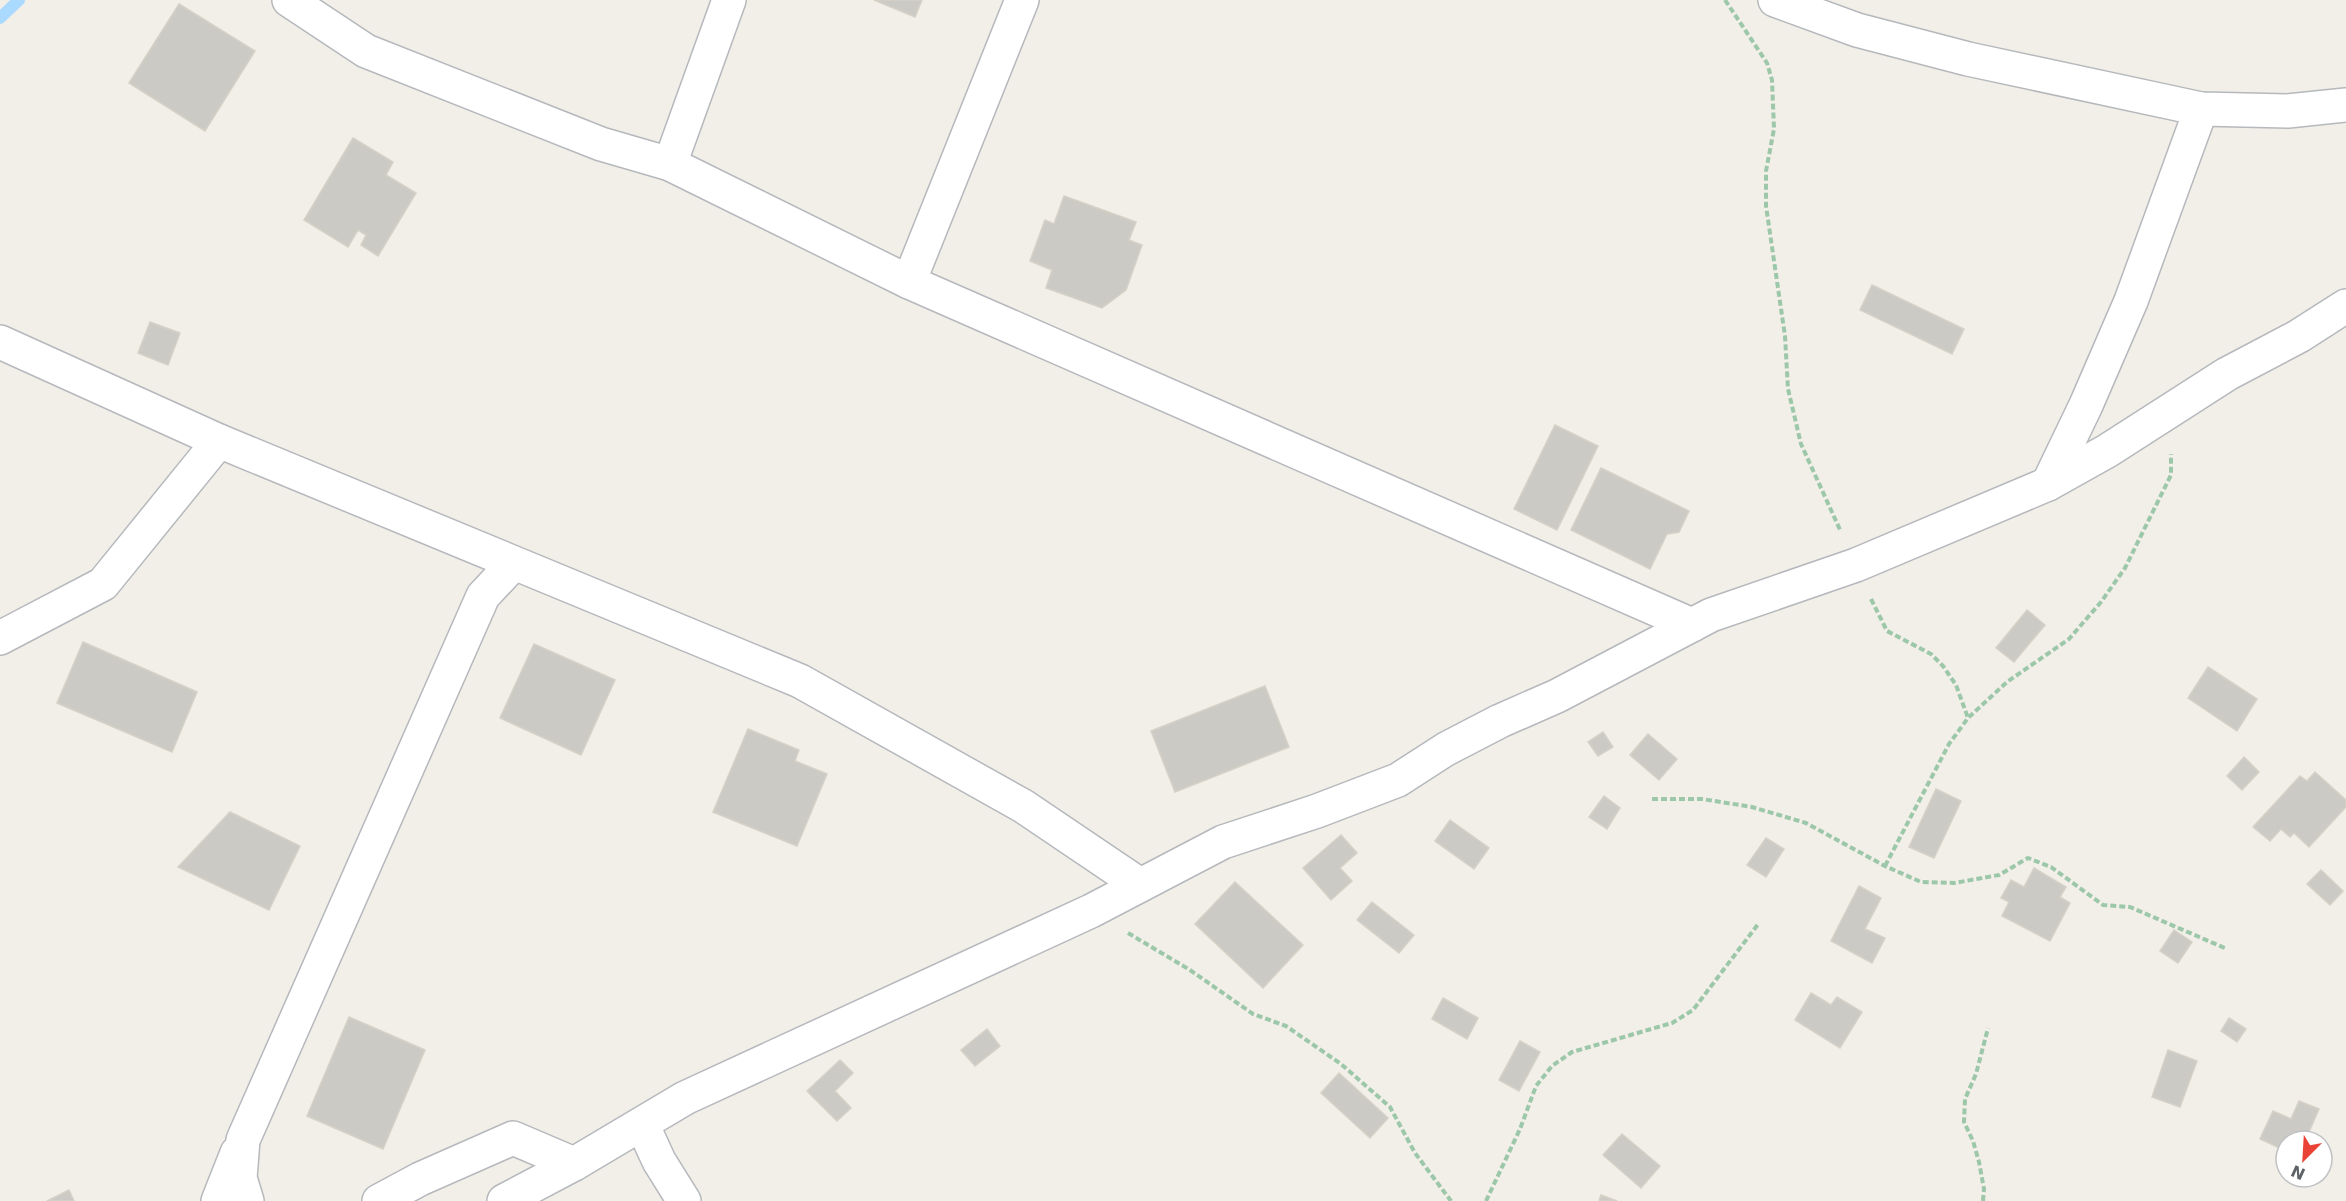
<svg xmlns="http://www.w3.org/2000/svg" width="2346" height="1201" viewBox="0 0 2346 1201" font-family="'DejaVu Sans',sans-serif">
  <rect width="100%" height="100%" fill="#f1efe8"/>
  <g fill="none" stroke-linecap="round" stroke-linejoin="round">
    <path stroke="#aadaff" stroke-width="12" d="M0,18L19,0"/>
  </g>
  <g fill="#cccac5" stroke="#d6d1c6" stroke-width="1.5">
    <path d="M874,0H922L915,17Z"/>
    <path d="M179,4L255,51L205,131L129,83Z"/>
    <path d="M353,138L393,162L386,175L416,193L378,256L361,245L366,235L358,230L348,247L304,220Z"/>
    <path d="M1064,196L1136,222L1129,240L1142,245L1126,290L1102,308L1046,288L1052,270L1030,261L1045,220L1054,224Z"/>
    <path d="M1872,285L1964,329L1952,354L1860,310Z"/>
    <path d="M150,322L180,333L168,365L138,353Z"/>
    <path d="M1555,425L1598,446L1557,530L1514,509Z"/>
    <path d="M1601,468L1689,511L1679,532L1667,534L1650,569L1571,530Z"/>
    <path d="M2027,610L2045,625L2014,662L1996,648Z"/>
    <path d="M83,642L197,692L172,752L57,703Z"/>
    <path d="M534,644L615,680L581,755L500,718Z"/>
    <path d="M2208,667L2257,699L2237,731L2188,698Z"/>
    <path d="M1265,686L1289,747L1175,792L1151,731Z"/>
    <path d="M748,729L799,750L795,761L827,774L797,846L713,812Z"/>
    <path d="M1603,732L1613,747L1598,756L1588,742Z"/>
    <path d="M1648,734L1677,759L1659,780L1630,755Z"/>
    <path d="M2244,757L2259,772L2242,790L2227,776Z"/>
    <path d="M2315,772L2346,800V807L2309,847L2294,833L2290,837L2281,829L2270,841L2253,827L2300,776L2307,781Z"/>
    <path d="M1936,789L1961,801L1934,858L1909,847Z"/>
    <path d="M1604,796L1620,808L1607,829L1589,817Z"/>
    <path d="M230,812L300,846L269,910L178,867Z"/>
    <path d="M1450,820L1489,848L1474,869L1435,841Z"/>
    <path d="M1341,835L1357,853L1340,868L1352,881L1331,900L1303,868Z"/>
    <path d="M1766,838L1784,849L1766,877L1747,865Z"/>
    <path d="M2034,868L2066,887L2060,897L2070,903L2050,941L2002,916L2009,902L2001,898L2011,880L2024,887Z"/>
    <path d="M2321,870L2343,891L2330,905L2307,884Z"/>
    <path d="M1235,882L1303,945L1263,988L1195,924Z"/>
    <path d="M1859,886L1881,898L1865,929L1885,938L1872,963L1831,941Z"/>
    <path d="M1372,902L1414,935L1399,953L1357,920Z"/>
    <path d="M2174,930L2192,942L2178,963L2160,951Z"/>
    <path d="M1811,993L1831,1005L1837,997L1862,1012L1840,1048L1795,1020Z"/>
    <path d="M1443,998L1478,1018L1467,1039L1432,1019Z"/>
    <path d="M349,1017L425,1050L383,1149L307,1116Z"/>
    <path d="M2229,1018L2246,1029L2237,1042L2221,1031Z"/>
    <path d="M987,1029L1000,1046L975,1066L961,1050Z"/>
    <path d="M1520,1041L1540,1052L1519,1091L1499,1080Z"/>
    <path d="M2168,1050L2197,1061L2180,1107L2152,1097Z"/>
    <path d="M840,1060L853,1073L835,1091L851,1108L837,1121L807,1091Z"/>
    <path d="M1339,1073L1388,1118L1370,1138L1321,1093Z"/>
    <path d="M2299,1101L2319,1109L2305,1141H2286V1151L2260,1139L2273,1111L2291,1119Z"/>
    <path d="M1622,1134L1660,1166L1641,1188L1603,1155Z"/>
    <path d="M69,1190L74,1201H47Z"/>
    <path d="M1601,1195L1617,1201H1599Z"/>
  </g>
  <g fill="none" stroke-linecap="round" stroke-linejoin="round">
    <defs>
      <g id="minor">
        <path d="M289,0L366,51L601,144L670,164L909,282L1692,625"/>
        <path d="M1775,0L1857,30L1968,59L2201,109L2288,111L2346,105"/>
        <path d="M670,164L729,0"/>
        <path d="M909,282L1022,0"/>
        <path d="M0,342L219,441L800,681L1023,806L1140,885"/>
        <path d="M2048,484L2086,405L2131,301L2201,109"/>
        <path d="M0,638L103,584L219,441"/>
        <path d="M642,1124L659,1161L684,1201"/>
        <path d="M218,1201L237,1153"/>
        <path d="M247,1201L240,1178L243,1140L483,596L513,564"/>
        <path d="M379,1201L420,1179L513,1138L574,1164"/>
        <path d="M504,1201L574,1164L685,1098L1091,911L1223,842L1317,811L1398,780L1446,749L1500,721L1557,696L1711,615L1856,565L2048,484L2107,451L2227,374L2299,336L2346,306"/>
      </g>
    </defs>
    <use href="#minor" stroke="#b5b8bc" stroke-width="36"/>
    <g stroke="#9cc7a9" stroke-width="4" stroke-dasharray="6 3" stroke-linecap="butt">
      <path d="M1725,0L1767,63L1772,80L1774,129L1766,171V206L1785,336L1788,389L1801,444L1841,532"/>
      <path d="M1871,599L1887,631L1931,654L1943,666L1956,685L1968,718"/>
      <path d="M1652,799H1702L1752,807L1806,823L1885,866L1921,882L1954,883L1999,875L2028,858L2051,867L2103,905L2130,907L2227,949"/>
      <path d="M1885,866L1949,744L1968,718L2007,682L2069,639L2101,602L2125,568L2171,475V454"/>
      <path d="M1128,933L1190,970L1253,1014L1286,1026L1341,1064L1390,1107L1415,1153L1451,1201"/>
      <path d="M1486,1201L1520,1129L1536,1086L1552,1066L1572,1052L1672,1023L1693,1010L1759,923"/>
      <path d="M1983,1201L1984,1189L1979,1162L1973,1141L1964,1122L1965,1099L1976,1074L1988,1028"/>
    </g>
    <use href="#minor" stroke="#fff" stroke-width="33"/>
  </g>
  <g transform="translate(2304 1159) rotate(204)"><circle r="28" fill="#ffffff" stroke="#bfc1c3" stroke-width="1.5"/>
  <path d="M0-4.5L10 22L0 15L-10 22Z" fill="#ea4335"/>
  <text y="-9" font-size="16" font-weight="bold" text-anchor="middle" fill="#5f6368">N</text>
  </g>
</svg>
